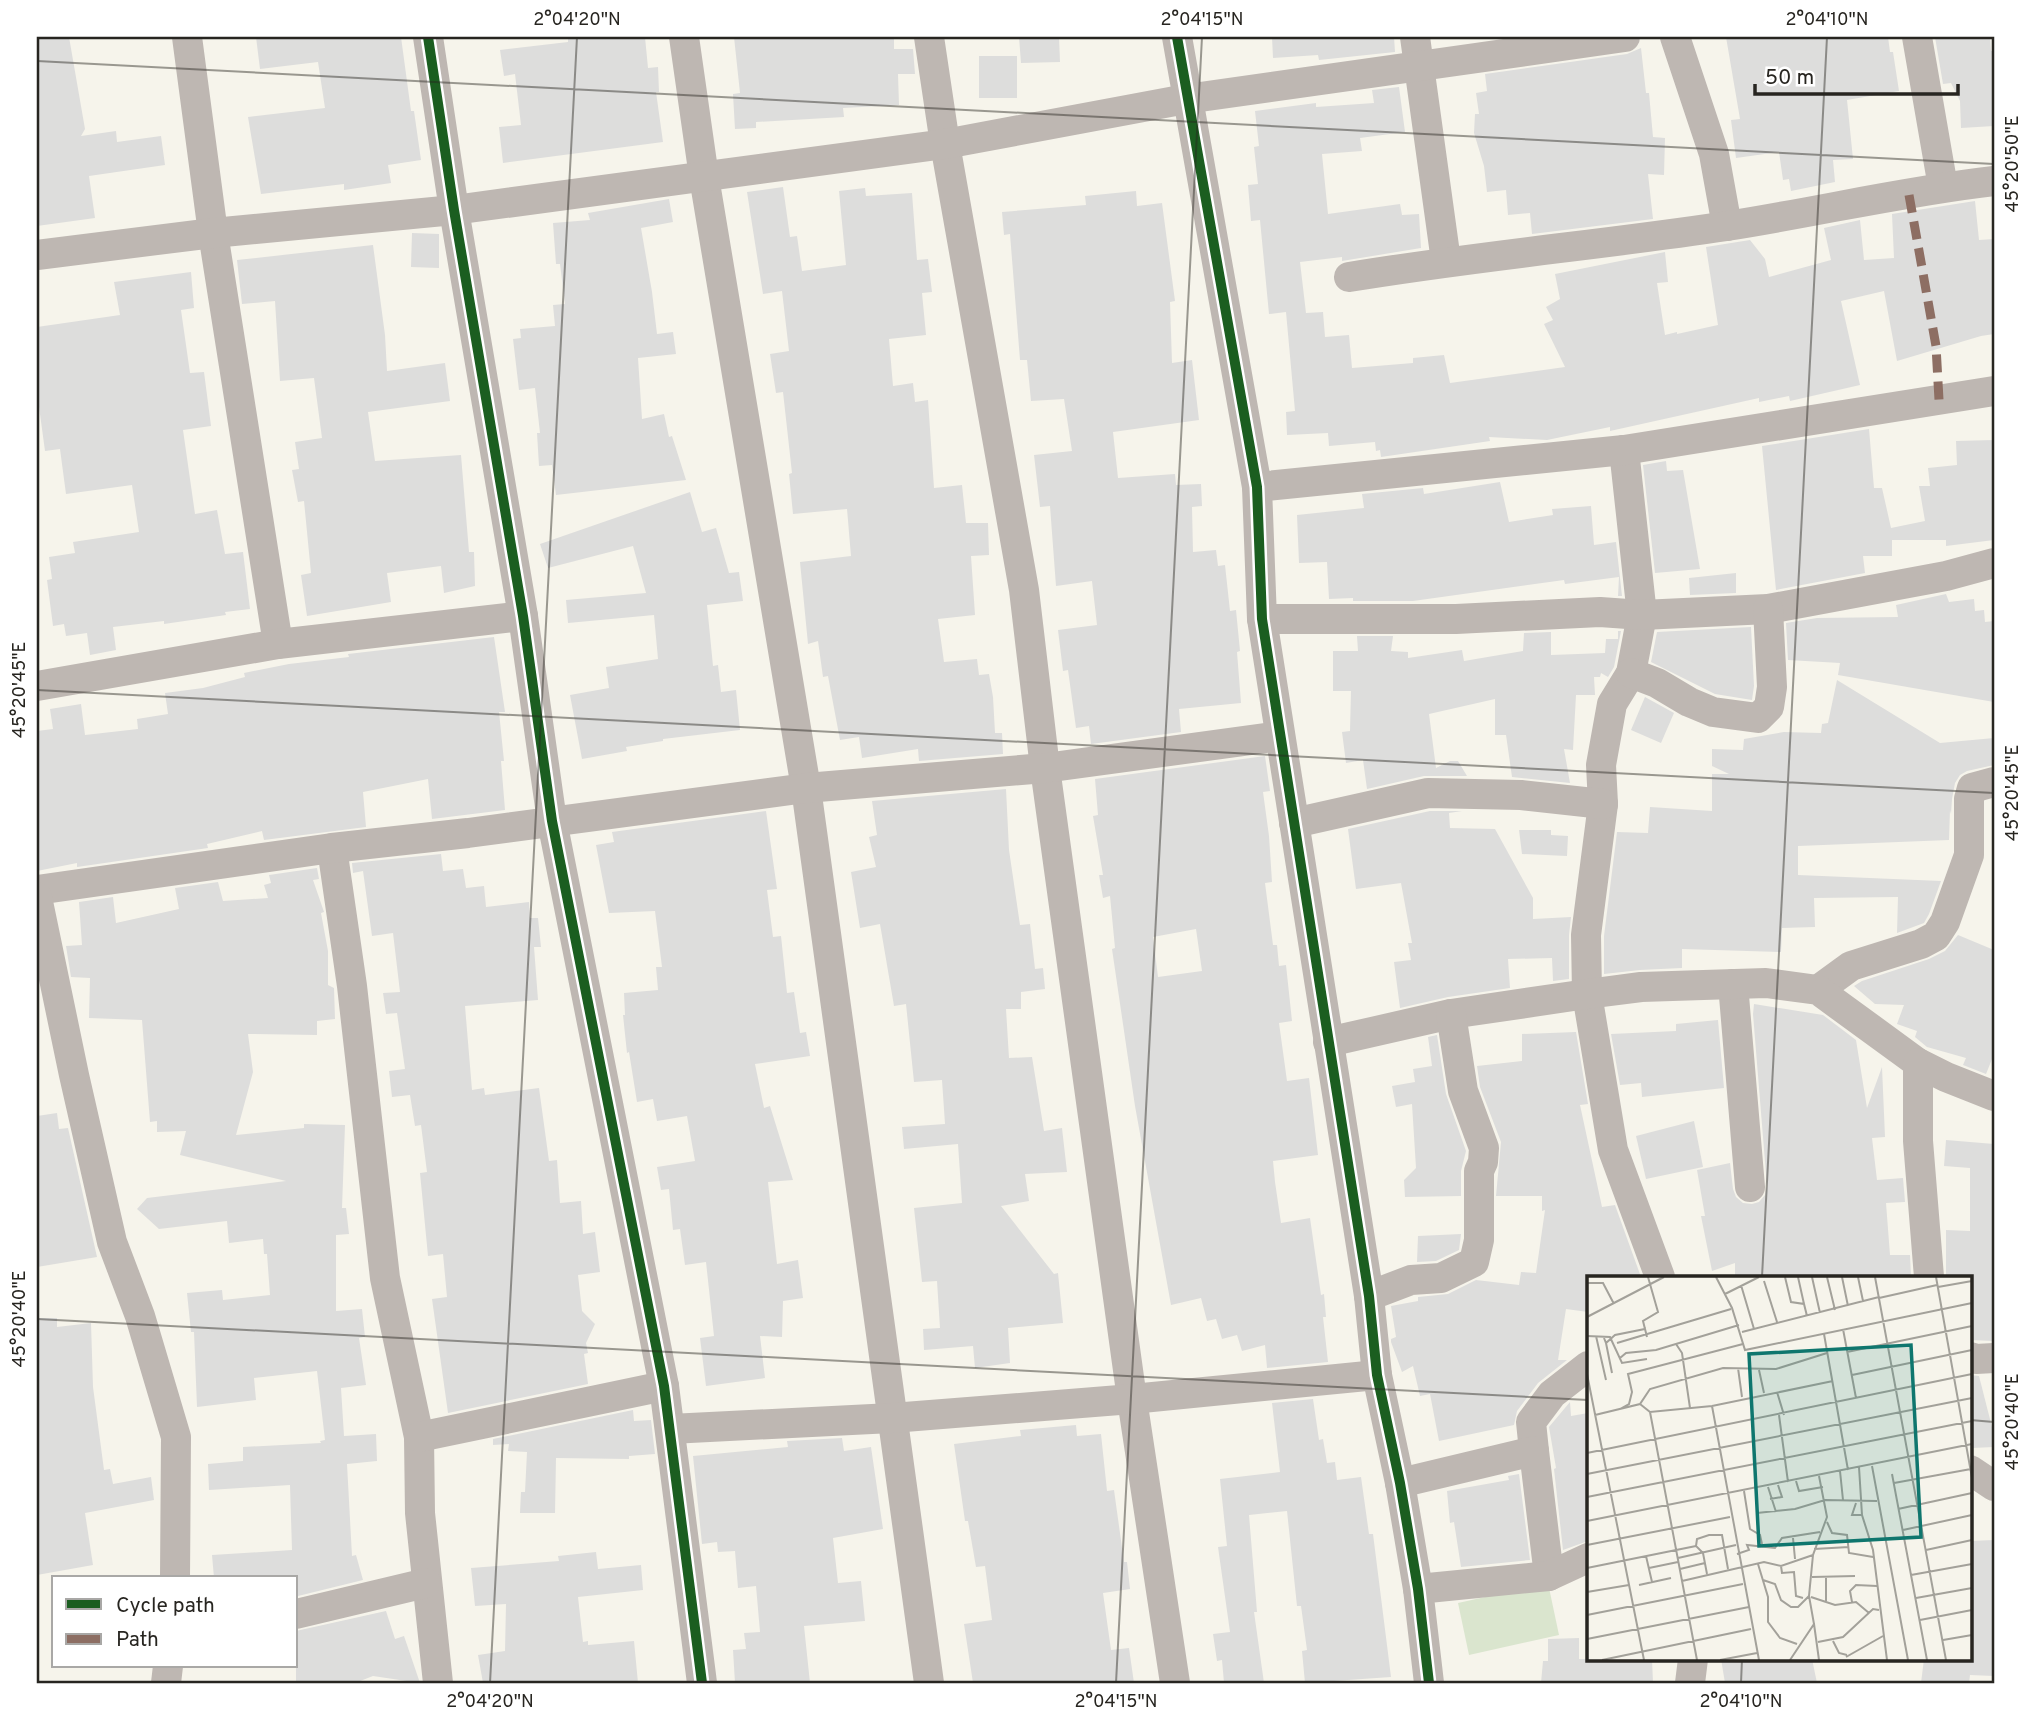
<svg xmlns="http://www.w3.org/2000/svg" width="2031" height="1720" viewBox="0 0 2031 1720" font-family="Overpass,sans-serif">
  <rect width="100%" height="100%" fill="#f6f4eb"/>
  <path fill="#dae5ce" d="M1548,1583L1559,1635L1469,1655L1458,1603Z"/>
  <g fill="#dddddc" fill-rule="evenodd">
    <path d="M37,37H69L85,129L81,136L116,131L117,142L161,136L165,165L89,176L95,218L37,226Z"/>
    <path d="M256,37H401L411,111H414L421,160L388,165L391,183L344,190V184L261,194L248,117L325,108L318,62L260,69Z"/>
    <path d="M568,37H645L648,68L658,67L659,92H656L663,142L503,163L499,127L521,125L515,74L504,76L500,50L568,42Z"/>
    <path d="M734,37H894V49H913L915,74H898L899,105L843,108L844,117L756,122V128L735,129L733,94L740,93Z"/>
    <path d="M1019,37H1059L1060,62L1021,63Z"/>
    <path d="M1272,37H1394L1395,52L1319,60L1318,55L1273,58Z"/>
    <path d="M1726,37H1888L1890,52H1893L1899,91L1847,100L1853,159L1833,160L1835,182L1791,191L1789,179L1783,180L1779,152L1736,158L1731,120L1740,119Z"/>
    <path d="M1935,37H1990L1991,51H1994V126L1961,128L1960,101L1951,83L1943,84Z"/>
    <path d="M1641,48L1646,93H1649L1653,137L1665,138L1664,175L1648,174L1653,219L1532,234L1530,213L1508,215L1506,190L1487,192L1484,166L1474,133L1475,114H1479L1476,93L1487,91L1485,74L1627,54Z"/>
    <rect x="979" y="56" width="38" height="42"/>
    <path d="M1399,87L1405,132L1360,138L1362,151L1322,154L1328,214L1400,204L1402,215L1419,214L1421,248L1342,261V257L1300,262L1306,313L1323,312L1325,337L1349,335L1352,368L1413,363V358L1444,355L1450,383L1565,367L1544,324L1553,320L1546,307L1560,299L1555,274L1665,252L1668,282L1657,283L1665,335L1677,332V334L1718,325L1706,247L1750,240L1765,259L1769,277L1831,260L1824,228L1860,220L1864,260L1894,258L1892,214L1975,201L1979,240L1994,239V334L1981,336L1897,361L1884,291L1841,301L1860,385L1790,401L1789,396L1759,402V398L1610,431V427L1547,440L1489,437L1490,441L1381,457L1380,450L1376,451L1375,442L1329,446L1328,433L1287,435L1286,412L1295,411L1286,312L1269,314L1260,220L1251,221L1248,185L1258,184L1254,147L1259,146L1255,111L1316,103V107L1374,103L1372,90Z"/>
    <path d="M783,187L790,237L797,236L802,271L846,265L839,191L865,188L866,196L912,193L917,260L928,259L932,292L922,293L926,335L889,339L893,386L913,383L915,402L928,400L934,488L962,485L966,523H988L989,555L971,556L975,615L938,619L944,662L977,659L979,675L989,674L993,697L995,733H1002L1003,754L919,761L918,749L862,758L859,737L840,740L828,676L823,677L818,641L808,644L800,562L851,556L847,509L793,514L789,474L792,473L783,392L776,393L770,354L789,351L782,291L763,294L747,192Z"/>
    <path d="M1136,191L1137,206L1162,203L1175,301L1170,302L1172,363L1192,360L1199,420L1113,432L1118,478L1175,474L1176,485L1201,484L1202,506L1192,507L1193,552L1216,550L1218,566L1225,565L1230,611L1236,610L1240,651L1237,652L1241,703L1179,709L1181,732L1091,744L1089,726L1076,728L1068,670L1063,671L1058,630L1097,625L1092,581L1056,586L1050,506L1040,507L1034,455L1072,451L1064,399L1031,401L1027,360H1020L1010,234L1004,235L1002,212L1086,205L1085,196Z"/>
    <path d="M669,199L673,222L641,228L652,292L657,334L673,332L676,354L638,358L642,419L664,414L669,437L672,436L686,480L556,495L552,465L539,466L537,433H540L535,388L519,390L513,339L521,338L520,329L555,326L553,305L565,304L560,264H556L553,223L590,220L588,213Z"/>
    <path d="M412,233L439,234V268L411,267Z"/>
    <path d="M373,245L385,335L387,371L445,363L450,401L368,412L375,461L461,455L469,552H474L475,586L444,593L441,566L387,573L391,602L307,616L301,575L311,573L304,501L298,502L292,470L299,469L295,442L322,438L314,378L280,381L275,301L242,304L237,260Z"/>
    <path d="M191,272L194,308L181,310L190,373L204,372L211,426L183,430L195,514L217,510L225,554L243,552L250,609L225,612L226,615L164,624V621L113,627L116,650L90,655L87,633L66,636L64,624L53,626L47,580L52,579L49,557L75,553L73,542L139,532L132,485L66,494L60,449L45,451L37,392V327L120,315L114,282Z"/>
    <path d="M1869,429L1874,488H1882L1891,528L1925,521L1919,486H1930L1928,468L1957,465L1956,441L1994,440V540L1946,546V540H1892V556H1863L1865,573L1776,590L1762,446Z"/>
    <path d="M1666,461L1667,471L1683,470L1700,569L1655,573L1643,465Z"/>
    <path d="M1500,482L1509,522L1553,515L1552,509L1591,506L1594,545L1616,542L1622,596H1618L1619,577L1565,584L1564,580L1413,601H1353V598L1329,599L1327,562L1299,563L1297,515L1364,508L1362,494L1423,488L1424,494Z"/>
    <path d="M690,492L702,532L716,528L729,573L739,572L743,601L707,605L713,666L718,665L721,692L736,690L740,730L663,739V741L626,747L627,751L582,759L570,695L609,688L606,667L658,659L654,615L568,623L566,600L646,593L633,546L548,568L540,544Z"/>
    <path d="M1736,573V593L1690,595L1689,578Z"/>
    <path d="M1946,594L1949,602L1974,599L1975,611L1984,610L1985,622L1994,621V702L1838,675L1840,663L1788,660L1786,623L1817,618L1898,617L1896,605Z"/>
    <path d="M1751,627L1754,686L1752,700L1715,694L1651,662L1657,632Z"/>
    <path d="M1618,631H1621L1614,667L1608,677L1601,673L1600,677H1594L1595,695H1576L1573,750L1564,749L1570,783L1512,777L1506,735H1495V699L1429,714L1436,768L1450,761H1458L1467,776H1424L1367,789L1363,760L1346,763L1342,732L1350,731L1351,691H1333V651H1358L1357,636H1393L1391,651L1408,652V658L1462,650L1464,661L1523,651L1524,633L1551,632V655L1605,653L1606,639H1618Z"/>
    <path d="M494,637L505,712H499L504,761H501L505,810L432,819L428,779L363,792L366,827L264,840L262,831L207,844L208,848L77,867V863L37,871V731L53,729L50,709L81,704L85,735L138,729L137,719L168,714L165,693L203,688L245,677L244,673L289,664L349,657L348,654Z"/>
    <path d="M1837,680L1940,743L1994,738V765L1967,771L1960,775L1955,783L1952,799L1951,814L1950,810L1949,840L1798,846V875L1941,881L1929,914L1924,923L1897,933L1898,897L1814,898L1815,927L1782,928L1781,952L1682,949V968L1640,970L1604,974V936L1617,832L1648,833L1650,807L1712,811V774H1729L1712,766V749L1743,750L1744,739L1784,732L1821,733L1822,724L1828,723Z"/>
    <path d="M1645,697L1674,713L1661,743L1631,730Z"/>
    <path d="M1265,756L1270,791L1263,792L1269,836L1272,882L1265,883L1273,945H1277L1279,966L1286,965L1292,1021L1279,1023L1287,1081L1309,1078L1318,1155L1273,1161L1275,1182L1281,1223L1310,1218L1321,1295L1324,1294L1326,1317H1323L1328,1362L1267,1368L1265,1345L1242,1351L1237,1335L1222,1339L1216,1319L1207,1321L1201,1298L1171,1305L1135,1106L1112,949L1115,948L1110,896L1103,898L1099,875H1103L1093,816L1098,815L1095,779ZM1196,929L1202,971L1158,977L1153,937Z"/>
    <path d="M1006,789L1009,850L1020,925L1030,924L1035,969L1043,968L1045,989L1021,992V1009H1006L1009,1058L1032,1057L1044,1131L1062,1128L1067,1172L1025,1174L1029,1201L1001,1206L1054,1274L1058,1273L1063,1323L1008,1328L1010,1363L975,1368L973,1346L924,1350L923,1329L940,1328L937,1281L922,1282L914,1208L962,1203L958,1144L904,1149L902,1127L945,1124L942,1080L914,1082L906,1004L894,1006L880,924L860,928L851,872L876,867L869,837L877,835L872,801Z"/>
    <path d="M766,811L777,889L767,890L773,937L781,936L787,993L794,992L800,1033L806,1032L810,1056L755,1064L764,1108L770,1106L793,1180L768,1182L777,1264L798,1260L803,1298L783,1301L782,1337L760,1336L765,1378L706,1386L700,1338L714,1336L706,1262L685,1265L680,1229L673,1230L669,1189L661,1190L657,1167L695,1161L687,1116L657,1121L653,1099L637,1102L629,1052L627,1053L623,1015H625L624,993L658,990L656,967H662L655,911L609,913L596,845L614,842L612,832Z"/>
    <path d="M1430,811H1462L1449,813L1450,828L1495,829L1533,898V919L1571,917L1569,935V979L1553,981L1552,958L1508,959L1510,988L1448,997L1400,1008L1394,962L1411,960L1408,943H1412L1401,883L1356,889L1348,829Z"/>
    <path d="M1519,830H1551V835L1568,836L1567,856L1522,854Z"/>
    <path d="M441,854L443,871L463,869L466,888L484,886L486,907L529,902L530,918H538L541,947H534L538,1000L465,1006L472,1090L484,1088L485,1095L539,1088L549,1161L557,1160L560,1203L581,1201L583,1234L595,1232L600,1272L578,1275L582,1311L595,1324L586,1343L588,1353L584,1354L588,1384L448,1413L432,1299L447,1297L443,1254L428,1256L420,1173L427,1172L421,1125L415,1126L410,1095L392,1097L389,1071L405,1069L397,1013L386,1014L383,993L400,992L393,933L372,936L363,871L353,873L352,863Z"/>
    <path d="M317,868L319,879L313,880L323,909L324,912L321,913L328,951V985L334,988L335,1019L317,1021V1035L248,1034L253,1072L236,1135L304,1128V1124L345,1125L342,1208H346L349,1234L336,1235V1311L362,1309L365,1337L359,1338L366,1385L341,1388L344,1436L376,1434L377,1461L347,1464L352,1556L356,1555L363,1580L298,1596L296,1578H214L212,1555L292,1550L290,1485L209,1490L208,1464L243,1461V1447L321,1443L320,1441L325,1440L317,1371L254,1378L256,1400L197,1407L194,1332H191L187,1293L222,1290L223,1300L270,1295L267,1254H264L263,1239L229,1243L227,1221L159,1229L137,1209L147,1198L286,1181L180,1155L186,1131L157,1132V1121L150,1122L142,1020L89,1018L90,978L71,977L66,946L82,945L79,902L113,897L116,923L179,909L175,888L218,882L223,901L268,898L264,885L271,883L269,875Z"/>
    <path d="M1958,935L1994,950V1054L1986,1074L1963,1065L1966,1058L1927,1047L1915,1037L1917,1031L1897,1024L1904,1005L1875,1004L1854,986L1862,981L1929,959L1945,951Z"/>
    <path d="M1754,1004L1823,1015L1856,1040L1867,1108L1882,1067L1885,1137L1872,1138L1877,1180L1903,1178L1905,1202L1886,1203L1890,1255H1910L1911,1277H1735V1263L1712,1271L1701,1216H1705L1697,1170L1730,1163L1733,1189L1736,1197L1743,1203L1752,1204L1759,1202L1765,1195L1767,1186L1753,1014Z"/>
    <path d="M1718,1020L1724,1088L1642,1097L1641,1083L1620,1085L1611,1034L1676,1031V1024Z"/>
    <path d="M1576,1032L1588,1104L1580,1105L1602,1207L1615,1205L1641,1277H1588V1312L1566,1309L1558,1360H1567L1538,1383L1517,1411L1514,1425L1439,1441L1430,1394L1420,1396L1413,1366L1402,1372L1391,1342V1339L1396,1337L1391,1306L1418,1301V1297L1448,1294L1476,1280L1519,1285L1521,1272L1536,1273L1545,1210L1542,1211V1196H1496L1501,1142L1480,1087L1477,1066L1522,1061V1034Z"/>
    <path d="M1437,1035L1446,1094L1466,1151L1461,1171V1196L1405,1197L1404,1180L1416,1168L1412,1104L1396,1107L1392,1086L1415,1082L1413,1069L1432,1066L1428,1037Z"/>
    <path d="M57,1113L59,1129L68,1128L97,1257L37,1267V1116Z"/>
    <path d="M1694,1121L1703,1167L1646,1179L1636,1136Z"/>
    <path d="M1946,1140L1994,1144V1341L1970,1340V1277L1946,1276V1230L1970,1231V1168L1944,1166Z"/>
    <path d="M1461,1234L1459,1250L1436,1261L1417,1262L1418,1236Z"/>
    <path d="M37,1318H57V1327L91,1323L93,1387L104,1470L110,1469L113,1484L151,1477L154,1500L85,1513L93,1565L37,1575Z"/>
    <path d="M1970,1375L1979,1376L1994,1435V1447L1972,1448Z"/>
    <path d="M1313,1399L1319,1440L1323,1439L1327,1463L1335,1462L1337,1480L1361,1477L1369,1534H1373L1391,1677L1305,1683L1302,1651L1307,1650L1301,1606H1297L1287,1511L1249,1515L1257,1612H1254L1264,1683H1224L1222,1660L1217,1661L1213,1634L1230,1632L1218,1547L1227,1546L1220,1479L1280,1472L1272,1403Z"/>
    <path d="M1570,1402L1571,1416L1588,1413V1541L1563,1550L1554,1469L1556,1468L1549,1427Z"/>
    <path d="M633,1410L634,1421L651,1420L655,1454L629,1456V1459L556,1458L555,1513H520L521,1492H525L527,1452L508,1451L509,1444L493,1445V1439Z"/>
    <path d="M1076,1425L1077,1436L1101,1434L1107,1491L1114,1490L1124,1562H1127L1130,1589L1103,1593L1111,1650L1129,1648L1134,1683H973L964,1624L992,1620L985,1566L976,1567L968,1521H965L954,1444L1021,1436L1020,1430Z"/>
    <path d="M842,1438L844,1451L871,1447L883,1529L833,1538L838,1583L861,1581L865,1621L804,1626L810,1683H735L733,1650L746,1649L744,1633L760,1632L756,1586L738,1588L735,1551L718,1552L717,1542L702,1544L693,1456L788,1447L787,1441Z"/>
    <path d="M1519,1474L1530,1560L1461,1567L1454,1522L1450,1523L1447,1491L1509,1480L1508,1476Z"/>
    <path d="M1994,1540V1676L1970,1675L1969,1683H1921L1924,1659H1970V1541Z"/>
    <path d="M596,1552L598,1569L641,1565L643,1590L578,1597L583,1642L588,1641V1645L634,1641L638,1683H483L478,1655L505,1651L506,1604L475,1606L471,1568L559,1561L558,1556Z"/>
    <path d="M386,1611L395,1639L404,1636L420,1683L373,1676L355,1683H296V1631Z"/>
    <path d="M1579,1638V1659H1652L1653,1683H1541L1543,1661H1548V1639Z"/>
    <path d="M1721,1659H1812L1817,1683H1725Z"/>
  </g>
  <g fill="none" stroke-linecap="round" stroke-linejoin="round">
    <g stroke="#beb7b2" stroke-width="30">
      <path d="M187,37L213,233L278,644"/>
      <path d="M428,37L454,210L523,616L552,821L664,1386L702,1683"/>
      <path d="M684,37L704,177L806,788L929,1683"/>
      <path d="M929,37L945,144L1024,590L1045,768L1132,1399L1175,1683"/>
      <path d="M1177,37L1257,487L1262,619L1369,1296L1377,1375L1400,1483L1418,1589L1429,1683"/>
      <path d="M1415,37L1446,261"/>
      <path d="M1675,37L1714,154L1727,226"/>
      <path d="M1917,37L1943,187"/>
      <path d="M37,255L213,233L454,210L945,144L1186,99L1625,37"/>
      <path d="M1349,277C1475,256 1601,245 1727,226C1817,212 1905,191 1994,181"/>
      <path d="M1624,450L1642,615L1631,673L1612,704L1601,765L1603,804L1586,935L1587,994L1613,1150L1660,1277"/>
      <path d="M1257,487L1624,450L1994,391"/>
      <path d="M1262,619H1456L1600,612L1642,615L1768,609L1946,576L1994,563"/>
      <path d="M1631,673L1657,683L1689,702L1713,712L1758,718L1769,707L1772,687L1768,609"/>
      <path d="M37,686L278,644L523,616"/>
      <path d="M1294,823L1428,793L1521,795L1603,804"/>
      <path d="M332,848L352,986L385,1278L419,1437L420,1513L438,1683"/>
      <path d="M37,890L332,848L468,833L806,788L1045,768L1280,736"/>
      <path d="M37,897L74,1075L112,1242L140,1316L176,1437L175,1578"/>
      <path d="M1733,984L1750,1187"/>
      <path d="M1818,990L1851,966L1921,944L1936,936L1945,922L1969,855V799L1972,788L1994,782"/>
      <path d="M1328,1042L1451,1014L1587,994L1641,987L1766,983L1818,990L1918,1063L1946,1077L1994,1096"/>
      <path d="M1918,1063V1141L1929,1277"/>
      <path d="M1369,1296L1411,1280L1441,1278L1474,1262L1479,1240V1171L1483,1162L1484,1148L1463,1091L1451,1014"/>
      <path d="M1970,1357L1976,1359L1994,1358"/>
      <path d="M670,1429L892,1418L1132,1399L1377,1375"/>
      <path d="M419,1437L664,1386"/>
      <path d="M1534,1451L1531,1422L1552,1394L1588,1366"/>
      <path d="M1970,1470L1994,1486"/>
      <path d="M1400,1483L1534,1451L1549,1576"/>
      <path d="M1418,1589L1549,1576L1588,1558"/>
      <path d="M296,1614L426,1583"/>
      <path d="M166,1683L168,1666"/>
      <path d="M1690,1683L1693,1659"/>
    </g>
    <path stroke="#8d6e63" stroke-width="9" stroke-dasharray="18 9" stroke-linecap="butt" d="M1909,195L1936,346L1939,400"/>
    <defs>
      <g id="cycleway">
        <path d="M428,37L454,210L523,616L552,821L664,1386L702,1683"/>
        <path d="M1177,37L1257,487L1262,619L1369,1296L1377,1375L1400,1483L1418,1589L1429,1683"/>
      </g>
    </defs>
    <use href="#cycleway" stroke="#fff" stroke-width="15"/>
    <use href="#cycleway" stroke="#1b5e20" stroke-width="10"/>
  </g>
  <path fill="none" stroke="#272520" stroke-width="2" stroke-opacity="0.45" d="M37,61L1994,164M37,690L1994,793M1762,1277L1827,37M37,1319L1588,1400M1970,1420L1994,1422M490,1683L577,37M1116,1683L1202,37M1741,1683L1742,1659"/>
  <g transform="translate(1587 1276)">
    <rect width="385" height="385" fill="#f6f4eb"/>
    <path fill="none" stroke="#a3a19a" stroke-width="2" d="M129,1L145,32L158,74L385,27M198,1L204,26L217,28L220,40M211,1L217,28M225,1L233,37M240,1L248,34M255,1L261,30M271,1L276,25M288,1L359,384M349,1L385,202M177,5L190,46M0,7H16L27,28M154,9L167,53M351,11L385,5M138,18L172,1M292,22L350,9M0,41L77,1M58,53L56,45L71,36L61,1M256,53L269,122M155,56L292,21M237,58L261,194M0,60L23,61L35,87L60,83M9,60L19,104M17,62L19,67L28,59L58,53L60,61M19,67L25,97M30,67L144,33M89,68L95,77L103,132M260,76L385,50M33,82L39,77L69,74L152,49M151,92L155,121M172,94L177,117M0,98L57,384M265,99L385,74M190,116L197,139M53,128L63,136L125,130L246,105M125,130L172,384M33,133L42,128L45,116L41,98L156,68M63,136L110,384M8,139L53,128L63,113L136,92L189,93L240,77M192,139L201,206M0,177L385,98M285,190L321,384M272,191L275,239L286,274L300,384M253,195L256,224M0,198L385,122M305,198L340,384M209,205L212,215L236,211M307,207L384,193M181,211L189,236M157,215L163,253L173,259L175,268M0,221L385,145M183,223L195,221L191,209M269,227L265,239H275M311,233L385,217M170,237L208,233L238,224L290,225M0,245L385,168M240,246L245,257L260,259L262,277L286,281M316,254L385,239M206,262L208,283M0,269L143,241M227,273L262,271M339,274L385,264M150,278L162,274L160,269L188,272L195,262L233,256M59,280L65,306M91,282L149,269M171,288L181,321V346L193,362L210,368M194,290L195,297L207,296L209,320L216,322M0,292L109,270M62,292L91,286M93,293L118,287M120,298L116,277L109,270L110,263L122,259H135L141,293M324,299L385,288M225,301L268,300M239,301V325M176,304L188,308L194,324L204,331H211L222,320M95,305L177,286L194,290L226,279M52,309L84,302M0,316L42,309M224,321L248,329L269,326L282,337M329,322L385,312M265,326L263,315L269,309L290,310M0,339L156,308M333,344L385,334M227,348L232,384M0,363L162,331M356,364L385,359M246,365L252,377L260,379M231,366L256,361L286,333L292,334M259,381L296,360M15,384L164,353M133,384L170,377M203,384L227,348L222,320L226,279L240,241L232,200"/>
    <path fill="#0f766e" fill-opacity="0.15" stroke="#0f766e" stroke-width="3.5" d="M324,69L334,261L172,270L162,78Z"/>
    <rect width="385" height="385" fill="none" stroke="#272520" stroke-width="3.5"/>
  </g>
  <rect width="2031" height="1720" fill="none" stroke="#ffffff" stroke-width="77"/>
  <rect x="52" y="1576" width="245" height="91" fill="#ffffff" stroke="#a9a8a6" stroke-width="2"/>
  <rect x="66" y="1599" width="35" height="10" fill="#1b5e20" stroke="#a9a8a6" stroke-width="2"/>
  <text x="116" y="1612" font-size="21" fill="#272520">Cycle path</text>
  <rect x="66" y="1634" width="35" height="10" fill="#8d6e63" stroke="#a9a8a6" stroke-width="2"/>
  <text x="116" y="1646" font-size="21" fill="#272520">Path</text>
  <path d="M1755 84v10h203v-10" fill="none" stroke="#272520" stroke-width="3.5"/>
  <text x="1765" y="84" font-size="21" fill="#272520" stroke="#ffffff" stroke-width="5" paint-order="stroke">50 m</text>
  <rect x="38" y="38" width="1955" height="1644" fill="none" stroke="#272520" stroke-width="2.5"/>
  <g font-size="18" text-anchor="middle" fill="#272520">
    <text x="577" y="25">2°04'20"N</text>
    <text x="1202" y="25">2°04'15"N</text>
    <text x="1827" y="25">2°04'10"N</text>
    <text transform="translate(2012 164) rotate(-90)" y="6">45°20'50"E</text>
    <text transform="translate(19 690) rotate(-90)" y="6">45°20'45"E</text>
    <text transform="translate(2012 793) rotate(-90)" y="6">45°20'45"E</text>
    <text transform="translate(19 1319) rotate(-90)" y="6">45°20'40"E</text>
    <text transform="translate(2012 1422) rotate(-90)" y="6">45°20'40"E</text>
    <text x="490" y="1707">2°04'20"N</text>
    <text x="1116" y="1707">2°04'15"N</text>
    <text x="1741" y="1707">2°04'10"N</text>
  </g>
</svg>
